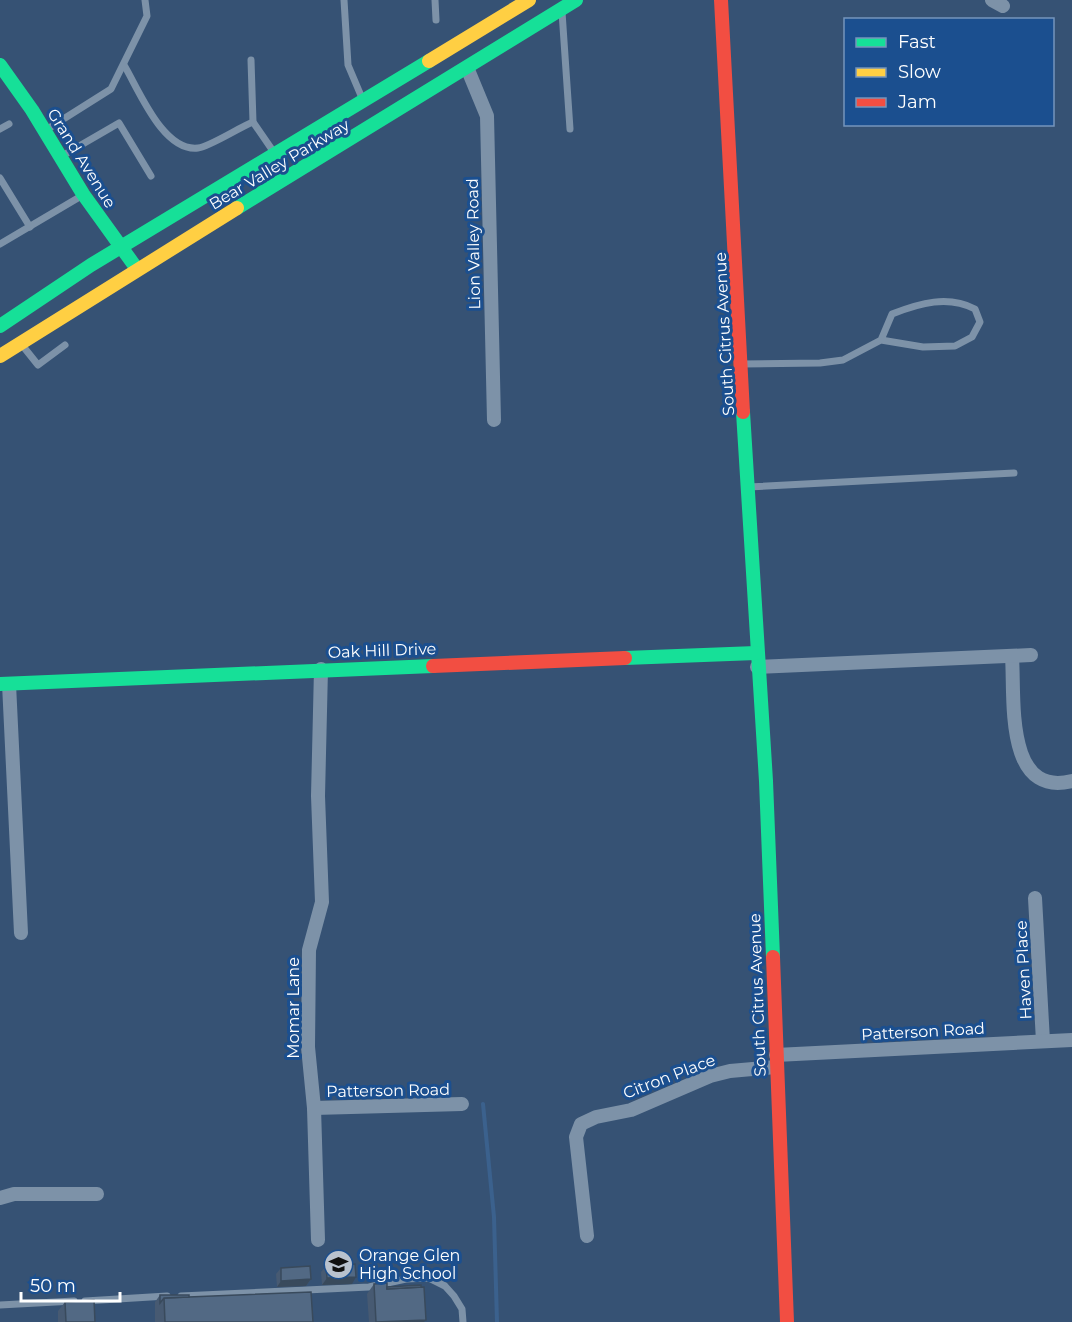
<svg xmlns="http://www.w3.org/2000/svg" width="1072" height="1322" viewBox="0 0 1072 1322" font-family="Montserrat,sans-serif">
  <rect width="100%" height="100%" fill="#365274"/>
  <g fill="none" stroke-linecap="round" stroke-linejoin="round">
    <path stroke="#3b618d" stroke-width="4" d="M483,1104L494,1217L497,1322"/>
    <g stroke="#7d92a8" stroke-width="7">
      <path d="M344,0L348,65L362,98"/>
      <path d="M435,0L436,20"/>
      <path d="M562,12L570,129"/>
      <path d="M251,60L253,122L273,151"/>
      <path d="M124,65C139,90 163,152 198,148C209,147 240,127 253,122"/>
      <path d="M0,129L9,124"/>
      <path d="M46,130L111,89L147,16L145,0"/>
      <path d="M62,156L119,123L151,176"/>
      <path d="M0,178L30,227"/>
      <path d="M0,244L83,195"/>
      <path d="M22,345L38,365L65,345"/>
      <path d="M742,364L820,363L843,360L881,340L923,347L955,346L972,337L980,322L975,309C948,295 920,303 892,314L881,340"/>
      <path d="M748,487L1014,473"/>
      <path d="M181,1296L369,1287L406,1279L429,1278L445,1286L454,1296L462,1309L463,1322"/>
      <path d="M85,1301L167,1296"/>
      <path d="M0,1305L74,1301"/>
    </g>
    <g stroke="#7d92a8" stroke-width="14">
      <path d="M992,0L1003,6"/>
      <path d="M468,70L487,116L494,420"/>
      <path d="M1012,657C1015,697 1004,798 1072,781"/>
      <path d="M757,667L1031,655"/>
      <path d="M9,684L21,933"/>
      <path d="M1035,898L1043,1041"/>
      <path d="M776,1055L1072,1040"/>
      <path d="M314,1108L462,1104"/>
      <path d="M0,1198L14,1194H97"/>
      <path d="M587,1236L576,1137L581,1124L596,1117L631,1110L710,1076L730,1071L776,1067"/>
      <path d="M318,1240L314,1108L308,1047L309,950L322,902L318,796L321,669"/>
    </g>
    <g stroke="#16e098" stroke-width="14">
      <path d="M0,65L32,110L83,194L137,269"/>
      <path d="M237,208L576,0"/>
      <path d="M0,326L91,265L429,61"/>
      <path d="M743,412L766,781L773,957"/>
      <path d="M625,658L756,653"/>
      <path d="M0,684L433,666"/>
    </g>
    <g stroke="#ffcf43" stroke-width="14">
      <path d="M429,61L529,0"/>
      <path d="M0,356L237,208"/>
    </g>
    <g stroke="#f24e42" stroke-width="14">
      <path d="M721,0L743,412"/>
      <path d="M433,666L625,658"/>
      <path d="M773,957L787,1322"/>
    </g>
  </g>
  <g fill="#475a72">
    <path d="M326,1266L352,1284L322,1285L321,1272Z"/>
    <path d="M281,1268L311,1279L306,1286L277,1287L276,1274Z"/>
    <path d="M374,1284L387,1287L424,1322H369L367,1294Z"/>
    <path d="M160,1295L189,1297L313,1322H155V1302Z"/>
    <path d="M65,1302L95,1322H58V1311Z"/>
  </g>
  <g fill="#394a5c">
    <path d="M356,1277L352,1284L322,1285L327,1278Z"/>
    <path d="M311,1279L306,1286L277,1287L281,1281Z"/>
    <path d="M426,1320L424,1322H381Z"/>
  </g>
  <g fill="#526984" stroke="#394a5c" stroke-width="1.5">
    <path d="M355,1264L356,1277L327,1278L326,1266Z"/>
    <path d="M310,1266L311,1279L281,1281V1268Z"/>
    <path d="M387,1283V1289L424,1287L426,1320L376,1322L374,1284Z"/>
    <path d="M421,1285V1287L387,1289V1287Z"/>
    <path d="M311,1292L313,1322H165L164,1298Z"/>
    <path d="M160,1295H189V1297L164,1298L160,1303Z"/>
    <path d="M94,1300L95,1322H66L65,1302Z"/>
  </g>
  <defs>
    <symbol id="school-disc" viewBox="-11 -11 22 22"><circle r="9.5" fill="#b9c2ce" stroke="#1b4f8f"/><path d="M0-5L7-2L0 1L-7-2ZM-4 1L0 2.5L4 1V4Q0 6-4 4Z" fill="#111"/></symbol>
  </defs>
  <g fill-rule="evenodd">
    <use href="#school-disc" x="322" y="1248" width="33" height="33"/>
  </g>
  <g text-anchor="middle" stroke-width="6" stroke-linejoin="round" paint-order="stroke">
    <g font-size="16" fill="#fff" stroke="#1b4f8f">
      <text transform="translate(82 158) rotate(58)" y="6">Grand Avenue</text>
      <text transform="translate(279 164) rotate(-31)" y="6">Bear Valley Parkway</text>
      <text transform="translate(473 244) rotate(-91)" y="6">Lion Valley Road</text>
      <text transform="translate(724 334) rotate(-93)" y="6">South Citrus Avenue</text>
      <text transform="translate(382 650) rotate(-2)" y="6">Oak Hill Drive</text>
      <text transform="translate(1023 970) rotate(-93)" y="6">Haven Place</text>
      <text transform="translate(757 995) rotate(-92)" y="6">South Citrus Avenue</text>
      <text transform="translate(293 1008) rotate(-90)" y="6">Momar Lane</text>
      <text transform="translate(923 1031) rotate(-3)" y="6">Patterson Road</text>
      <text transform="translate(669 1076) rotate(-21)" y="6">Citron Place</text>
      <text transform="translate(388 1090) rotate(-1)" y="6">Patterson Road</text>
    </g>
    <g font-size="16" fill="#fff" stroke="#1b4f8f" text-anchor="start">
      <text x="359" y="1261">Orange Glen<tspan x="359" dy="18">High School</tspan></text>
    </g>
  </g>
  <rect x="844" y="18" width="210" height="108" fill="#1b4f8f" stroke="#7695bc" stroke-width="1.5"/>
  <rect x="856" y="38" width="30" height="9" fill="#16e098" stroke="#7695bc" stroke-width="1.5"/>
  <text x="898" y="48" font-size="18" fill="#ffffff">Fast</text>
  <rect x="856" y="68" width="30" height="9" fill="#ffcf43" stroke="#7695bc" stroke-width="1.5"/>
  <text x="898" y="78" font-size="18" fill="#ffffff">Slow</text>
  <rect x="856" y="98" width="30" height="9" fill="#f24e42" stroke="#7695bc" stroke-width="1.5"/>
  <text x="898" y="108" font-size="18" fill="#ffffff">Jam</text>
  <path d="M21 1292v9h99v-9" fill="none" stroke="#ffffff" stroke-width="3"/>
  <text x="30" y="1292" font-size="18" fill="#ffffff" stroke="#1b4f8f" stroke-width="4.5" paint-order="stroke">50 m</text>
</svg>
